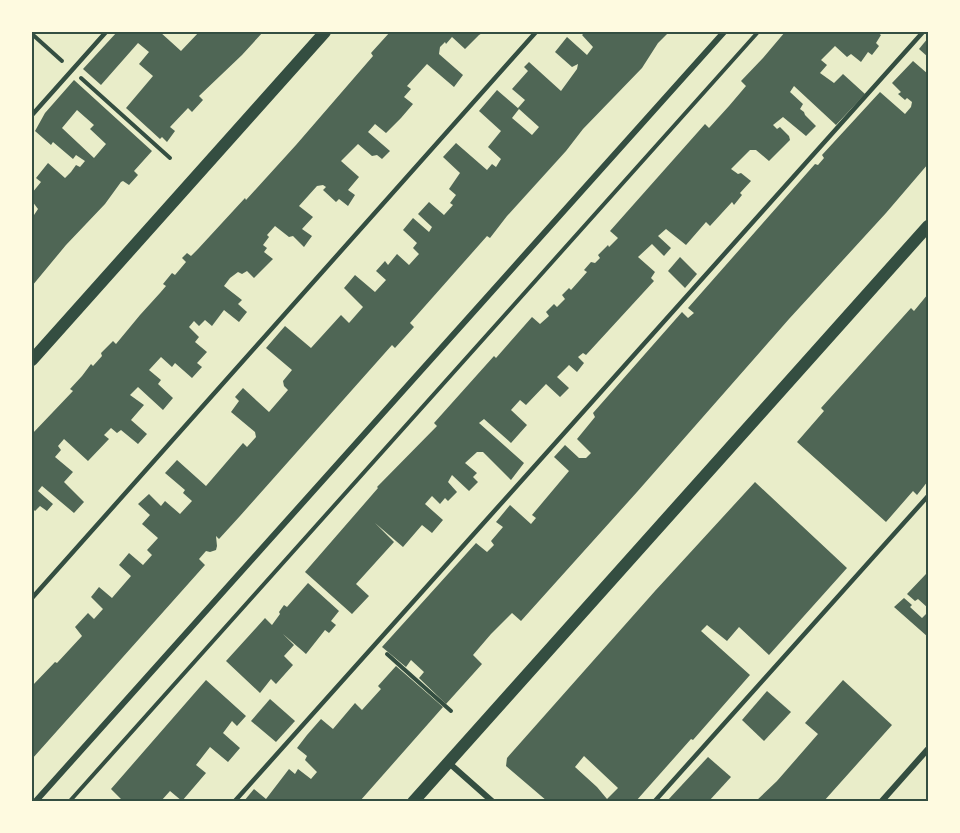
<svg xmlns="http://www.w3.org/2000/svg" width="960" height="833" viewBox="0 0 960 833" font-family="'Open Sans',sans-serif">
  <rect width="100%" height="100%" fill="#e9edc9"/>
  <g fill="#4f6655" fill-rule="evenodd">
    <path d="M117,32H160L181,51L199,32H263L242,55L199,96L203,100L192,112L188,108L170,127L175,131L167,142L162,137L160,139L126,108L153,76L139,64L149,52L138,43L101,85L83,69Z"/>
    <path d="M390,32H484L479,35L465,49L452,37L446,44L445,42L440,47L439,54L463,75L454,87L427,64L407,86L411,89L404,97L413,104L401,118L386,133L375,124L368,132L390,151L382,159L377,155L372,156L358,144L341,161L359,177L348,190L355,195L348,206L339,199L336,202L323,190L326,187L323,185L317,186L299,206L313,217L302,229L312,236L304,247L293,236L289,237L275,226L267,235L269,237L263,245L267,248L264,252L273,259L254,278L247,271L242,274L238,272L230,278L224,286L242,300L238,304L247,312L239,322L224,310L212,326L205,320L199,326L194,321L189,327L199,337L195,342L207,352L197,363L202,367L192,378L175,363L172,367L161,357L149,370L161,380L158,384L173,398L163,410L138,387L130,395L144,405L131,420L147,434L138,444L121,430L117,433L111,428L104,435L109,439L88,461L64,439L58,446L61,450L55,457L73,472L64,482L84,502L74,513L42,486L38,491L53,504L47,511L40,506L35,511L32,508V434L73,391L70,389L82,376L91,364L93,366L102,356L101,353L113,341L116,344L140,315L160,293L166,286L163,284L172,273L175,275L186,262L182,258L187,253L191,256L198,249L245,198L246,200L296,145L373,56L371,53Z"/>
    <path d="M585,32H669L658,43L642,68L583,129L566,151L507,216L490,238L487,236L410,323L414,327L395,348L392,345L240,516L219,539L216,536L217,546L216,550L210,552L206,551L199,559L205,565L32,759V686L55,662L57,663L82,636L75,627L88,613L94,619L103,609L91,597L99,587L112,598L131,576L119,565L129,553L143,565L152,555L147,550L158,538L142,524L150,515L138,504L149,494L161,506L165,501L180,514L192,501L183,493L185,490L165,473L177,460L206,486L243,443L247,447L256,437L255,432L231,412L239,401L235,397L243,388L269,412L288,390L284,386L283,381L292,370L266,348L285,326L311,348L341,315L349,323L363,307L344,288L355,275L375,292L386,280L376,271L385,261L388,265L397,254L409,265L419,254L413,248L417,243L403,230L413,218L429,232L432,227L418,214L429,202L444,215L453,205L450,203L456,195L449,189L460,173L443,157L456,143L487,170L492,164L496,167L501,159L488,147L501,131L479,111L497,90L519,109L518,108L525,100L512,89L528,71L524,67L529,62L561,91L577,69L578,64L572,67L555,52L567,37L587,55L593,47L582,35ZM519,109L539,127L532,135L512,118Z"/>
    <path d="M785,32H877L881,35L876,43L879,46L872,55L868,52L861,62L851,54L847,57L835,46L821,60L827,65L820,73L834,83L843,74L865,94L836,125L794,86L790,92L803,104L800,109L804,112L805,115L816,126L806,136L783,117L773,125L777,129L780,127L789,136L790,140L769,161L756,150H750L731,169L738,174L741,173L751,181L740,193L742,195L734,205L732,202L710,226L706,222L686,245L666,229L658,236L671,248L664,256L652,244L638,257L655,272L651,278L654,281L586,355L583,353L578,357L584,363L577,372L569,365L557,377L569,388L560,397L546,384L526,405L520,400L511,410L527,425L511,443L484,419L479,423L524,463L511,480L483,452H477L465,463L477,473L473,477L478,482L469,491L452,475L448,482L457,492L448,501L445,498L440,504L432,496L425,504L443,520L432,533L422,525L403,547L375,523L394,542L356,584L369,596L352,614L305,572L378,488L377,487L437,426L434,423L494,356L496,358L532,317L540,324L549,316L546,312L554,304L557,307L565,299L562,295L569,288L571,290L587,272L584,270L591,262L595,263L600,258L598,255L608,245L609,247L618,238L610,231L705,124L709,128L729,106L746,86L741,81L763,58Z"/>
    <path d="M928,38V57L919,49Z"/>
    <path d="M913,61L928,74V164L886,213L789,319L637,492L521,621L512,613L491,634L473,655L482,664L446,704L419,678L424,672L411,660L406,667L382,647L476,543L487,552L494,545L491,541L503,527L496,522L510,505L531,524L536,518L532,515L569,471L554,457L565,445L579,458H586L591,453L577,439L595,417L593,413L682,312L688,318L694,313L688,308L815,164L818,165L824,158L822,155L880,92L905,114L911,107L912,102L907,98L905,100L898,94L901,92L892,83Z"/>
    <path d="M74,80L152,151L134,171L138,175L129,185L123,181L121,182L105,204L66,245L32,286V218L38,209L32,201V193L41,182L36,178L48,163L65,178L71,172L76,165L80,167L85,161L76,155L73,159L53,142L51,145L35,131L45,113ZM77,110L94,125L90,129L106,144L94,158L62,128Z"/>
    <path d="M680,257L697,274L685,288L668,271Z"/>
    <path d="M928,294V481L917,495L913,491L886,522L797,442L824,411L821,408L911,308L914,311Z"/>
    <path d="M755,482L847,568L769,655L739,627L727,641L707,625L701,631L750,675L693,740L691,739L636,801H547L506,766L507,758L655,591ZM584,756L618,788L607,799L597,787L575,767Z"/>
    <path d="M926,574L928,576V608L918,599L915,601L907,594Z"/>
    <path d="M308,583L339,611L331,621L336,625L329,633L325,630L306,654L283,634L294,645L284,656L293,665L276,684L271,679L260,693L226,661L265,618L272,625L280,614L279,612L284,605L287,607Z"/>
    <path d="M904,598L912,605L910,607L922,618L928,612V637L894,607Z"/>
    <path d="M396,666L443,707L360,801H244L254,789L266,799L289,769L295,774L298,769L311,779L317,772L305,760L307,756L297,748L307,735L321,719L333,729L355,703L362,710L381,689L378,686Z"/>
    <path d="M206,680L246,716L237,726L232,721L223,733L240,748L228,762L210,747L196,765L206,773L182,801L170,791L161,801H123L111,789Z"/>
    <path d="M843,680L892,725L824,801H756L777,781L818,734L805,723Z"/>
    <path d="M767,691L791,712L764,741L742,720Z"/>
    <path d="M270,699L295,721L276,742L251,721Z"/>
    <path d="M708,757L731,777L709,801H667Z"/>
  </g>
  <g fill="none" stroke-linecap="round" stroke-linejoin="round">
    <g stroke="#344e41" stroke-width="4">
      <path d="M32,34L62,61"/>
      <path d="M81,78L170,158"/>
      <path d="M387,654L451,711"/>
      <path d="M69,802L758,32"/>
    </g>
    <g stroke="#344e41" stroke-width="4.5">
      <path d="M32,115L106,32"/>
      <path d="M32,598L536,32"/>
      <path d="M234,802L923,32"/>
      <path d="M654,802L928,496"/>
    </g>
    <g stroke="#344e41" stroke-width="6">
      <path d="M449,763L493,802"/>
      <path d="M35,802L724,32"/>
      <path d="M881,802L928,749"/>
    </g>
    <g stroke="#344e41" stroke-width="12">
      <path d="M32,360L325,32"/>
      <path d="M413,802L928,226"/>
    </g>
  </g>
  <rect width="960" height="833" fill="none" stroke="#fefae0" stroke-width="66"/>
  <rect x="33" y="33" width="894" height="767" fill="none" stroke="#344e41" stroke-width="2"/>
</svg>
